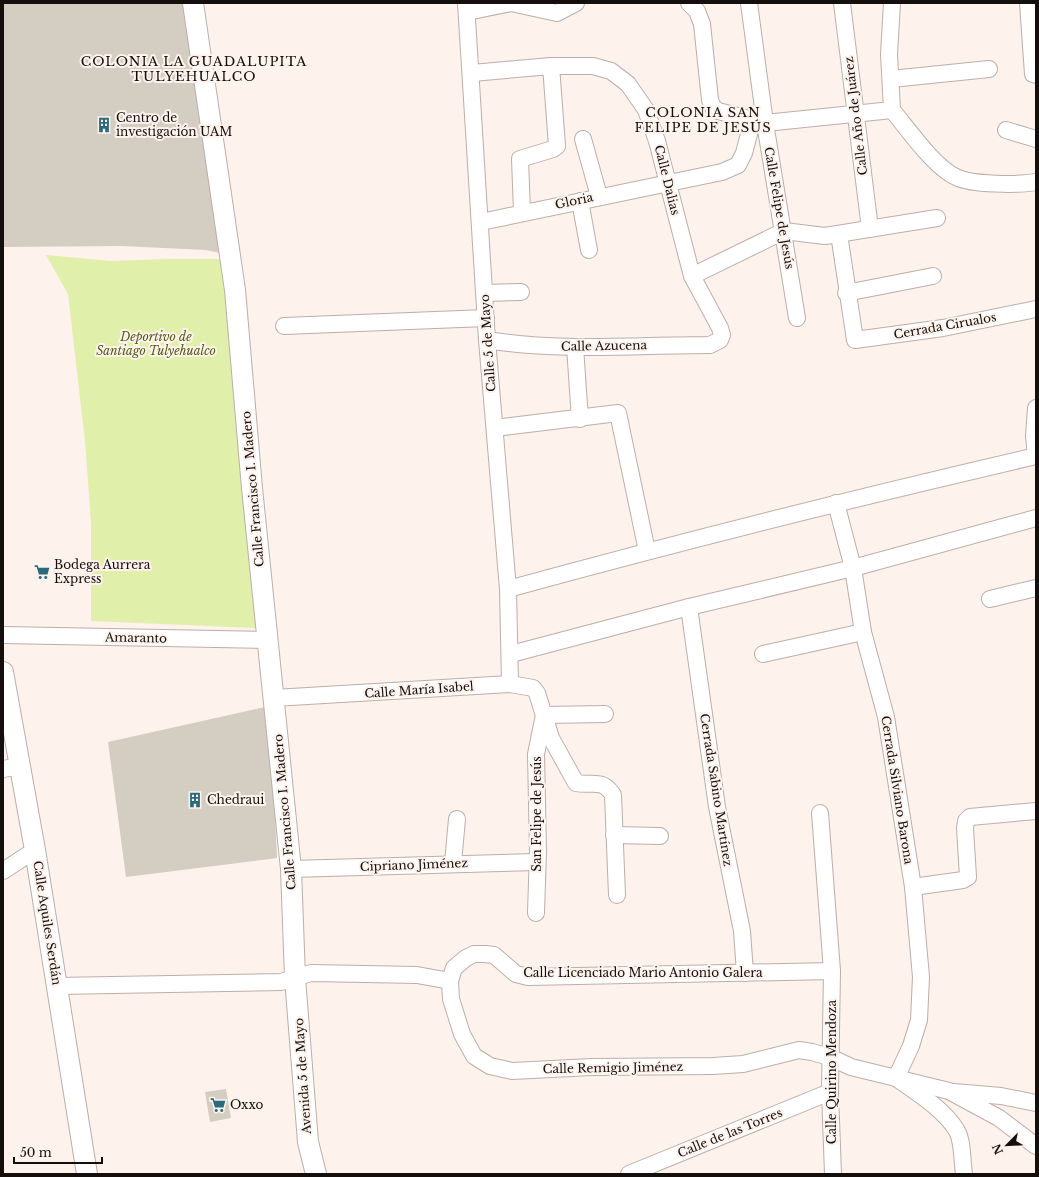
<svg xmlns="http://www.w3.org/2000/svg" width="1039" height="1177" viewBox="0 0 1039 1177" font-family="'Libre Baskerville',serif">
  <rect width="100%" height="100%" fill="#fdf2ec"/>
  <path fill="#e0efa9" d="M46,255L111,261L168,259H232L258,628L91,621V523L85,441L68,294Z"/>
  <g fill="#d4cdc1">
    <path d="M3,3H185L225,254L206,250L122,246L3,247Z"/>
    <path d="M270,706L277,858L126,877L108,742Z"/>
    <path d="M226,1089L231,1118L210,1122L205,1092Z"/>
  </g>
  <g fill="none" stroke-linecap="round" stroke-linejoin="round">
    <defs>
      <g id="minor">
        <path d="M466,3L487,340L508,589L510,684"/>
        <path d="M689,3L697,11L702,24L710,100L713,107L718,111L765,123L892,110"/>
        <path d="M749,3L765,123L797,318"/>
        <path d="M842,3L870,229"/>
        <path d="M1028,3L1033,74L1036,75"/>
        <path d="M467,12L511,3L557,13L576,3"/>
        <path d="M472,73L551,66H593L611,71L628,84L646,110L657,141L692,276L720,328L722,335L720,340L710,345C636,345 561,352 487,340"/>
        <path d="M891,79L989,69"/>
        <path d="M892,110C908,129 934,167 956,177C971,185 1019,185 1036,182"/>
        <path d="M892,110L889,54L892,3"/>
        <path d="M1006,130L1036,139"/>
        <path d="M583,139L599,196"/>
        <path d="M580,201L589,250"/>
        <path d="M522,212L520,159L553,149L557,146L551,66"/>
        <path d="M481,222L722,172L738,165L744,153L753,119"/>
        <path d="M839,234L855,340L943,328L1036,309"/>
        <path d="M692,276L784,231L825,236L937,218"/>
        <path d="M485,293L521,292"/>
        <path d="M846,293L933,276"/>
        <path d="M284,326L486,318"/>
        <path d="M575,347L580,419"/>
        <path d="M1036,408L1034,436L1036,456"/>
        <path d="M495,428L618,413L647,551"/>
        <path d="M836,503L853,568L863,632L886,717L913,887L921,977L919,1020L911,1046L896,1078C915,1091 945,1110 957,1131C963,1142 962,1161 964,1174"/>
        <path d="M508,589C683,541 859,497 1036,456"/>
        <path d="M990,599L1036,588"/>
        <path d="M689,607L717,807L742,931L745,973"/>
        <path d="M3,635L268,640"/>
        <path d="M511,654L689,607L853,568L1036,518"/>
        <path d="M763,654L863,632"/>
        <path d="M274,698L510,684L533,688L537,693L551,738L576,783C593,786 602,778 613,795L617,895"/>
        <path d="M544,715L605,714"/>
        <path d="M3,769L20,766"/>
        <path d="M820,813L832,971L830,1092L833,1174"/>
        <path d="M614,835L660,836"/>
        <path d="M453,863L457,819"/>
        <path d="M291,869L537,862"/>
        <path d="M3,871L35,850"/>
        <path d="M913,887L963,880L968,877L965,828L966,821L970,817L1036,811"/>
        <path d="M536,913L538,851L536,754L544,715"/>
        <path d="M832,971L528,977L516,974L494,955L485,954H474L466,958L454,968L450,981L451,999L462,1034L474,1056L490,1066L512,1071L592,1067L713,1066L743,1064L799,1050L812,1052L832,1058L851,1067L949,1091L999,1118L1036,1146"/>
        <path d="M56,986L281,982L311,973L417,975L450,981"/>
        <path d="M954,1092L1001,1096L1036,1103"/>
        <path d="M629,1174L830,1092"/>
      </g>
      <g id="major">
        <path d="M193,3L235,290L252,488L291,869L295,978L308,1142L316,1174"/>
        <path d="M3,672L35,850L87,1174"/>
      </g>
    </defs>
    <use href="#minor" stroke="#bcaea8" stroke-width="18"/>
    <use href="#major" stroke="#bcaea8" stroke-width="22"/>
    <use href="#minor" stroke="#fff" stroke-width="16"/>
    <use href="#major" stroke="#fff" stroke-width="20"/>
  </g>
  <defs>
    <symbol id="building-bare" viewBox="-9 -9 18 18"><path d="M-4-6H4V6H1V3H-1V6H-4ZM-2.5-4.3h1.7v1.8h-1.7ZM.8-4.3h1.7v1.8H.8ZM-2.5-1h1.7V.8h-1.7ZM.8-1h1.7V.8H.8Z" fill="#296a7e" stroke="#fdf2ec" stroke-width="2.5" paint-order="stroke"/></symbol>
    <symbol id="supermarket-bare" viewBox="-9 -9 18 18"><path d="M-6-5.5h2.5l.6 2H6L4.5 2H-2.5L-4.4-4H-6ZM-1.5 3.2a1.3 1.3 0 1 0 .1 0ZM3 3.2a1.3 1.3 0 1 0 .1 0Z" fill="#296a7e" stroke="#fdf2ec" stroke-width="2.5" paint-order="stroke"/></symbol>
  </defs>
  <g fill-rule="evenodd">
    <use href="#building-bare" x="93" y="114" width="22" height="22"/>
    <use href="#supermarket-bare" x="31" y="561" width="22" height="22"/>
    <use href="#building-bare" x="184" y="789" width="22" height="22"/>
    <use href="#supermarket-bare" x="207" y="1094" width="22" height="22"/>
  </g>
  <g text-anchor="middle" stroke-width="4" stroke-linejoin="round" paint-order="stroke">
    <g font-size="12" fill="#140f0d" stroke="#fdf2ec">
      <text transform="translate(856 116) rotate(-97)" y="4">Calle Año de Juárez</text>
      <text transform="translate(667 180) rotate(76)" y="4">Calle Dalias</text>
      <text transform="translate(574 201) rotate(-12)" y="4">Gloria</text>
      <text transform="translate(779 208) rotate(80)" y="4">Calle Felipe de Jesús</text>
      <text transform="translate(945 326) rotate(-10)" y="4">Cerrada Cirualos</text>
      <text transform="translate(488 343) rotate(-94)" y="4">Calle 5 de Mayo</text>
      <text transform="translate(604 346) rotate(-1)" y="4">Calle Azucena</text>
      <text transform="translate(253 489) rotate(-95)" y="4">Calle Francisco I. Madero</text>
      <text transform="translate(136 638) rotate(1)" y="4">Amaranto</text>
      <text transform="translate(419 690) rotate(-4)" y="4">Calle María Isabel</text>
      <text transform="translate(716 790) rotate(81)" y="4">Cerrada Sabino Martínez</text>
      <text transform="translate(897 790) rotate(81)" y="4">Cerrada Silviano Barona</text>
      <text transform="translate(285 812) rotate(-95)" y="4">Calle Francisco I. Madero</text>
      <text transform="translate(537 814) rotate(-90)" y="4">San Felipe de Jesús</text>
      <text transform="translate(414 865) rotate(-2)" y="4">Cipriano Jiménez</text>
      <text transform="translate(47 923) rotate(81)" y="4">Calle Aquiles Serdán</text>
      <text x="643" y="977">Calle Licenciado Mario Antonio Galera</text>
      <text transform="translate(613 1068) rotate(-1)" y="4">Calle Remigio Jiménez</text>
      <text transform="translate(832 1072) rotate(-90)" y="4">Calle Quirino Mendoza</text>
      <text transform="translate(303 1076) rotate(-94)" y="4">Avenida 5 de Mayo</text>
      <text transform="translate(730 1133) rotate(-22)" y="4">Calle de las Torres</text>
    </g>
    <g font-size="12" fill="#140f0d" stroke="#fdf2ec" text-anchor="start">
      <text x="116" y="122">Centro de<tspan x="116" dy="14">investigación UAM</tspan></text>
      <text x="54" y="569">Bodega Aurrera<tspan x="54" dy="14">Express</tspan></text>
      <text x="207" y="804">Chedraui</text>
      <text x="230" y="1109">Oxxo</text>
    </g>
    <g font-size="12" font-style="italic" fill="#515c16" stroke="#fdf2ec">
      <text x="156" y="341">Deportivo de<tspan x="156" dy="14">Santiago Tulyehualco</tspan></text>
    </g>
    <g font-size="13" letter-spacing="1" fill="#140f0d" stroke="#fdf2ec">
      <text x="194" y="66">COLONIA LA GUADALUPITA<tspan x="194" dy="15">TULYEHUALCO</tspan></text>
      <text x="703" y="117">COLONIA SAN<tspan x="703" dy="15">FELIPE DE JESÚS</tspan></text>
    </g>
  </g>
  <rect width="1039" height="1177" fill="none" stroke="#140f0d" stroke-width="8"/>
  <g transform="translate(1007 1145) rotate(246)" stroke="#fdf2ec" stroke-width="3" paint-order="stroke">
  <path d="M0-3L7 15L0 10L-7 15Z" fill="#140f0d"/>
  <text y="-6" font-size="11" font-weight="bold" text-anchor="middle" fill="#140f0d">N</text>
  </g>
  <path d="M14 1157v6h88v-6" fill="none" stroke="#140f0d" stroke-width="2"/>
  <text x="20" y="1157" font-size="12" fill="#140f0d" stroke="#fdf2ec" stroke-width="3" paint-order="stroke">50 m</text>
</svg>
